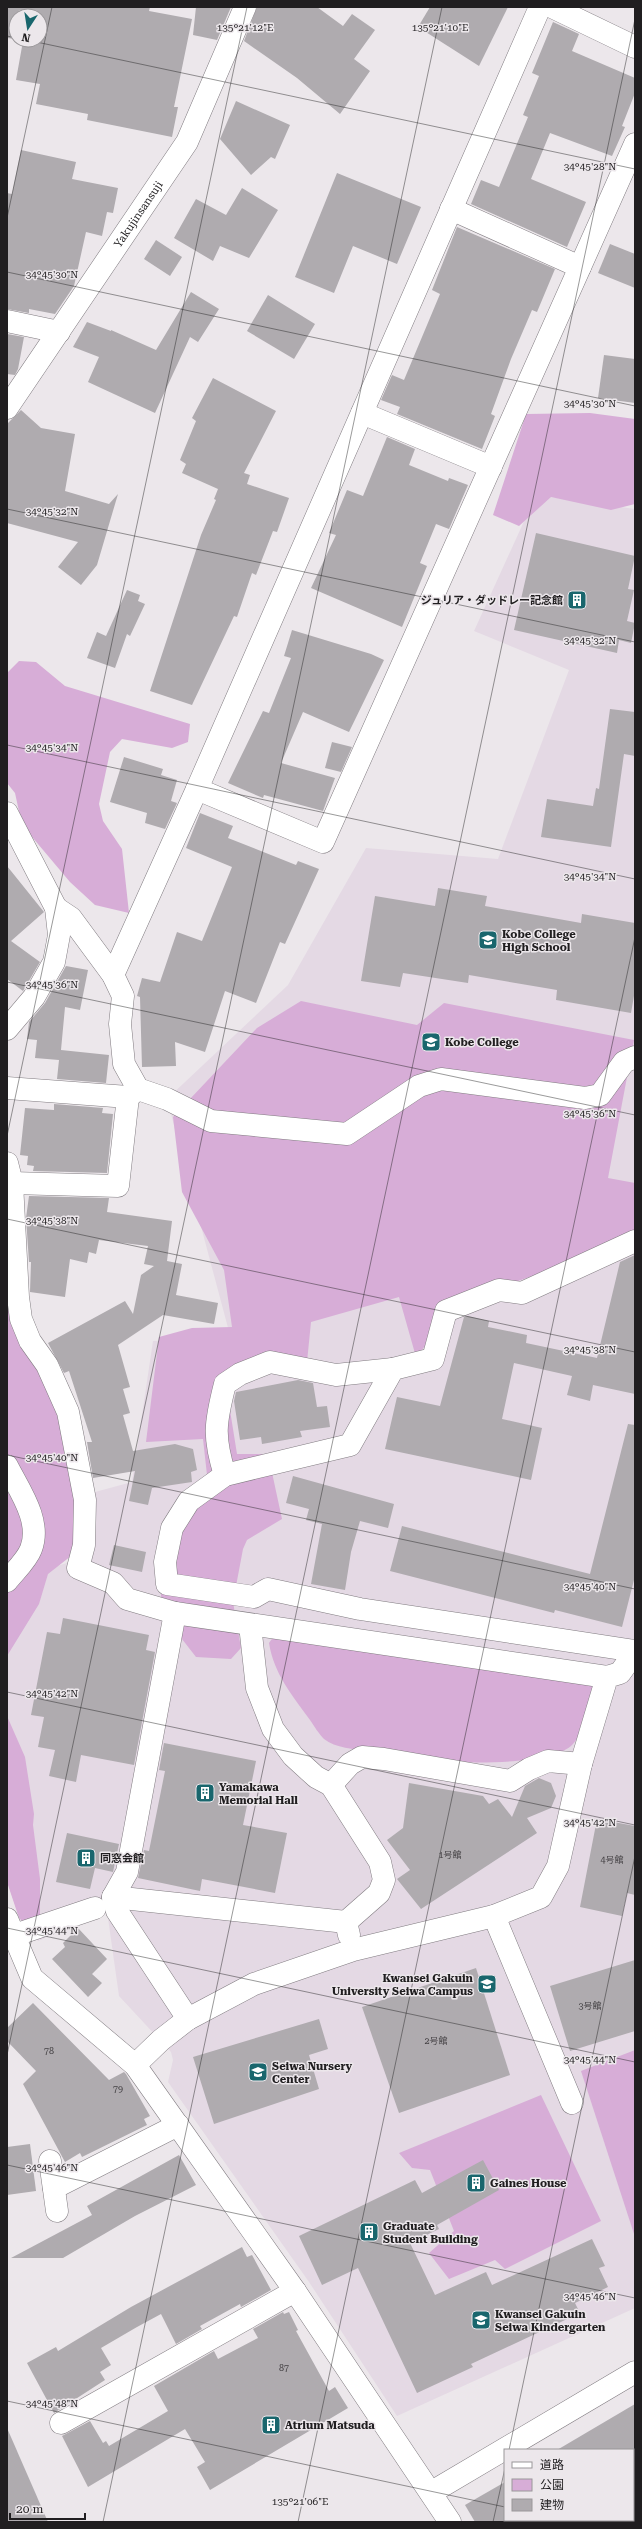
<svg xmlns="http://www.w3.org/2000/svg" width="642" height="2529" viewBox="0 0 642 2529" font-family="'Roboto Serif','Noto Sans JP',serif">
  <rect width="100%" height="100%" fill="#ece7eb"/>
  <path fill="#e4d9e4" d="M536,495L635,509V2308L397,2416L309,2282L168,2082L173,2060L171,2052L119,1996L107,1911L38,1941L12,1756L7,1740V1643L47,1569L87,1557L95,1492L132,1482L153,1341L231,1339L167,1099L288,985L366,848L498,859L569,670L474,631Z"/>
  <g fill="#d7add7">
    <path d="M590,413L635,419V504L611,510L551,497L519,526L493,515L526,414Z"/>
    <path d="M19,661L36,662L65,686L190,724L188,742L172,748L122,739L110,752L99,804L103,821L122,849L129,913L95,905L70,882L22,825L15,793L7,783V673Z"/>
    <path d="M301,1001L417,1025L444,1003L634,1040L608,1178L635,1183V1234L613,1248L463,1300L416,1357L399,1297L311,1322L307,1362L225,1379L237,1454H268L282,1519L247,1540L243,1549L233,1602L241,1648L231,1659L196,1657L161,1612V1526L176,1505L207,1475L203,1439L146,1442L159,1337L192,1328L232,1327L224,1270L182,1192L173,1117L257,1028Z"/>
    <path d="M7,1286L59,1406L77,1499L73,1552L71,1556L48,1574L39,1604L7,1656Z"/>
    <path d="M274,1636L581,1680L601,1690C597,1704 582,1736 571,1746C546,1767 455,1763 422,1760C404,1759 386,1754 368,1751C355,1749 335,1748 324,1739C319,1734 314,1726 310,1720C292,1695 274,1674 269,1643Z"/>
    <path d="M7,1716L25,1757L34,1814L33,1825L40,1879V1919L23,1922L19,1918L7,1882Z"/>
    <path d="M635,2050V2237L581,2071Z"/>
    <path d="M541,2095L601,2221L505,2269L495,2260L449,2279L429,2253L454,2231L430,2170L412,2168L399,2153Z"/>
  </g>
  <g fill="#afabaf">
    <path d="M7,7H150L149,11L192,19L174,107H178L172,137L87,120L88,114L36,104L40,84L16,80L23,41L19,40H40V16H16V39L7,38Z"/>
    <path d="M196,7H231L217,40L193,35Z"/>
    <path d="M257,7H317L343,26L352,14L375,30L354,59L370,71L340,114L297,78L244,41Z"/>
    <path d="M430,7H508L479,66L418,27Z"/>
    <path d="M553,22L579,34L572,51L635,78V93L622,126L625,127L612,156L550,133L531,179L586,202L567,247L471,204L481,180L499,187L528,117L523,115L539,76L532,73Z"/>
    <path d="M236,101L290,125L275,159L271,157L251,175L220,139Z"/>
    <path d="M21,150L76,162L72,179L118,188L113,213L107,212L102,236L86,232L74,286L55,314L29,309V313L7,309V193L12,194Z"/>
    <path d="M337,173L421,207L397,264L353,246L334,293L295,277Z"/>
    <path d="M242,188L278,210L249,258L220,246L213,261L174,238L196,199L226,215Z"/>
    <path d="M457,227L555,269L537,312L532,310L511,359L491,414L495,416L482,449L397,414L400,407L381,400L392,375L404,380L440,294L432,290Z"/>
    <path d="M156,240L182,257L170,276L144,259Z"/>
    <path d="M610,244L635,254V288L598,273Z"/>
    <path d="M191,292L219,309L198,342L190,337L155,413L88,382L99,357L73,347L87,322L111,331V330L156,350Z"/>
    <path d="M268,295L315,324L294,359L247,331Z"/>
    <path d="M7,334L24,337L18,369L15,375L7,374Z"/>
    <path d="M604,355L635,359V403L598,398Z"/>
    <path d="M213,378L276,411L244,473L250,475L247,484L289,498L277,532L273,531L256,575L252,573L237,617L234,616L192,705L150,691L201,535L216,500L214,499L218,489L182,473L186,464L180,460L196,421L192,418Z"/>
    <path d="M21,410L41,428L75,434L65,491L109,504L118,494L97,565L81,585L58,567L78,542L7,523V424Z"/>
    <path d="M387,437L415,449L409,465L448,481L449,478L468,485L449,529L436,524L420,563L427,566L402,627L311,588L336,535L329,533L347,490L363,496Z"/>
    <path d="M536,533L635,556L628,589L634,590L627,621L635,623L631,643L619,640L617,653L514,630Z"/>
    <path d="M127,590L140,595L138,601L145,604L130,636L127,634L115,668L87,658L97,632L106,636Z"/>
    <path d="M292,630L371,654L384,660L349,732L303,712L281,763L335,778L323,811L264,795L263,798L228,783L263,711L269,713L291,658L284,656Z"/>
    <path d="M610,709L635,712V756L624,754L611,847L541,837L547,799L593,806L596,788L599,789Z"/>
    <path d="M332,742L352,747L341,772L325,768Z"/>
    <path d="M124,757L163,769L161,775L177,780L171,801L177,803L165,829L145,823L147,813L110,802Z"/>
    <path d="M200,813L233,826L228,838L296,865L298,861L319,869L285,944L280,942L256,1003L225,991L205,1052L175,1042L176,1066L142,1067L140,997L137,996L142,978L160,982L177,932L202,941L232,867L186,848Z"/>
    <path d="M7,866L44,912L11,941L40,962L23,991L7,979Z"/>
    <path d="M438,888L487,896L485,906L581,923L582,914L635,923V990L631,1013L556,1000L557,990L469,975L468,983L403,973L400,987L361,981L375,896L435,906Z"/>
    <path d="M66,966L88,970L80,1010L65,1007L61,1050L109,1055L106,1083L57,1079L59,1060L35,1058L37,1040L27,1039L29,1022L45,1003Z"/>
    <path d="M54,1104L103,1108L102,1113L113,1114L107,1173L33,1171L34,1166L27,1165L28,1156L20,1155L25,1108L54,1110Z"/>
    <path d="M29,1196L109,1198L107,1212L172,1221L167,1261L182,1264L176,1295L218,1303L214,1324L163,1315L118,1345L130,1387L123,1389L130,1413L123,1415L133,1451L175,1444L193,1449L197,1470L191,1472L192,1482L152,1488L148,1505L129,1501L135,1471L93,1478L87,1442H92L69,1371L64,1373L48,1343L125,1301L133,1314L141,1275L154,1266L144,1264L148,1246L99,1240L96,1254L89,1252L87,1263L70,1259L65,1297L30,1292L31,1262H29L26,1218Z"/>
    <path d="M635,1255V1394L593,1385L590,1401L567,1395L572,1376L514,1363L502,1419L542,1428L531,1480L385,1449L397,1397L440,1406L464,1317L468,1316L489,1321L488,1327L527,1335L526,1343L597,1358L620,1262Z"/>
    <path d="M298,1380L313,1383L317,1407L327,1406L330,1427L300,1431L302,1437L262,1444L261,1437L240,1440L234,1401L236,1392Z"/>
    <path d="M628,1424L635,1425V1576L622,1627L555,1610L554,1613L390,1571L402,1526L590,1574Z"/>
    <path d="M293,1476L394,1504L388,1528L360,1521L351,1552L345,1590L311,1584L322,1524L306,1520L309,1509L286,1503Z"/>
    <path d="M114,1545L146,1552L142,1572L109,1565Z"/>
    <path d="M63,1618L149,1635L146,1650L155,1652L134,1765L81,1755L76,1782L49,1776L55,1750L38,1747L44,1717L31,1715L47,1632L60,1634Z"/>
    <path d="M164,1743L256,1761L243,1825L287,1833L275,1893L202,1879L200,1891L138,1878L144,1850L149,1851L165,1771L159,1770Z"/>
    <path d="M539,1778L551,1783L556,1796L551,1808L527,1818L537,1833L421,1909L397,1879L410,1870L387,1840L403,1828L409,1783L483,1796L489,1804L498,1799L512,1817L525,1786Z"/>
    <path d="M597,1819L635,1826V1895L627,1893L622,1916L580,1907Z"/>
    <path d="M67,1833L119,1844L113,1872L95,1868L90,1889L56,1882Z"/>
    <path d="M78,1928L107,1959L92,1974L102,1983L88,1997L52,1959L65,1947L63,1943Z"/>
    <path d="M635,1960V2031L570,2051L550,1986Z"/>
    <path d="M476,1968L510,2075L399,2113L362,2007Z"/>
    <path d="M33,2003L109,2080L124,2072L126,2074L150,2116L144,2119L147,2125L82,2157L80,2153L65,2162L23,2084L36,2071L7,2041V2028Z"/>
    <path d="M319,2019L328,2049L309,2055L319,2089L214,2124L193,2057Z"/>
    <path d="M30,2144L36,2191L7,2195V2147Z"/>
    <path d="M179,2155L196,2185L135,2216L63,2258H11L92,2215L87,2206Z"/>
    <path d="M483,2160L499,2190L437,2225L439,2229L410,2243L435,2295L486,2272L492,2285L592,2239L605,2266L599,2268L608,2287L575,2303L580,2313L471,2364L473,2367L417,2393L358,2268L322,2285L299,2236L415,2180L422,2193Z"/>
    <path d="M242,2247L247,2257L252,2255L271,2290L241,2307L240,2304L200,2326L202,2329L176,2344L161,2314L137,2327L101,2348L111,2365L100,2372L105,2380L54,2413L27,2363L56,2347L58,2351L131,2307Z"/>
    <path d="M283,2312L284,2314L289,2312L298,2330L296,2331L329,2391L335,2387L348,2408L210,2490L197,2467L205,2462L185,2429L88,2487L62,2436L90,2421L103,2443L106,2441L109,2446L168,2411L154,2386L214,2351L218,2359L258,2338L253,2329Z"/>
    <path d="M635,2404V2450H557Z"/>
    <path d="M7,2428L48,2522H7Z"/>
    <path d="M505,2482V2522H475L465,2505Z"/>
  </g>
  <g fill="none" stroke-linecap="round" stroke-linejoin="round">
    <defs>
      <g id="minor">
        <path d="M540,7L197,789L323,842L635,144"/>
        <path d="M552,7L635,47"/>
        <path d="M451,209L580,267"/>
        <path d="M7,321L59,332"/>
        <path id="s1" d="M7,408L187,142L245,7"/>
        <path d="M362,413L491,467"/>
        <path d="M7,813L56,908L59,935L54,962L34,997L7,1029"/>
        <path d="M56,908L71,918L113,975L123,996L120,1024L124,1064L138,1089L167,1099L211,1121L347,1134L419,1086L441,1079L585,1098L600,1095L624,1062L635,1057"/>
        <path d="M113,975L197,789"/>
        <path d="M7,1088L128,1097L138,1089"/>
        <path d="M7,1163L12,1183L18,1297L21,1319L30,1341L47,1365L68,1412L85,1500L84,1545L78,1568L113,1583L127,1599L175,1613L607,1677"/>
        <path d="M12,1183L118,1186L128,1097"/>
        <path d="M635,1241L522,1293L499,1290L446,1311L433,1359L393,1369L350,1445L225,1475L189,1501L172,1528L165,1562L167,1584L254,1597L268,1589L360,1609L635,1651"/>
        <path d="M7,1466C19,1490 42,1521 31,1549C27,1560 14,1572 7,1581"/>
        <path d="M225,1475C213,1437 215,1423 225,1384L240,1374L270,1362L336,1375L393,1369"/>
        <path d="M175,1613L127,1872L113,1897L117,1911L188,2019"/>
        <path d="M250,1625L257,1688L273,1729L293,1756L316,1777L331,1785L380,1862L384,1880L379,1893L346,1922"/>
        <path d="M331,1785L350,1764L362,1757L384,1759L510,1781L529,1769L548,1761L581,1764"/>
        <path d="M113,1897L346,1922L349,1935"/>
        <path d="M494,1916L572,2103"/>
        <path d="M7,1919L32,1978L135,2065L295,2291L450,2522"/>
        <path d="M12,1936L95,1908"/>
        <path d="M135,2065L161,2040L188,2019L254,1984L353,1950L494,1916L541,1897L558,1866L581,1764L607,1677L620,1673L635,1652"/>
        <path d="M50,2161L57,2211"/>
        <path d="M54,2188L178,2125"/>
        <path d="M61,2423L295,2291"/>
        <path d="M432,2492L635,2372"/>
      </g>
    </defs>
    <use href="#minor" stroke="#817c81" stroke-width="23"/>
    <use href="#minor" stroke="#fff" stroke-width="22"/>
  </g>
  <path fill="none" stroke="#201e20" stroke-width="1" stroke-opacity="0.45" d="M7,36L16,38M27,40L635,169M7,218L52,7M7,272L635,406M7,509L635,642M7,745L635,879M7,982L635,1115M7,1136L247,7M7,1219L635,1352M7,1455L635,1589M7,1692L635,1825M7,1928L635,2062M7,2055L442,7M7,2165L635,2298M7,2401L505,2507M509,2450L635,1856M565,2520L574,2522M103,2522L635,19M298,2522L635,937M493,2522L505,2468"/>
  <defs>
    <symbol id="building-square" viewBox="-11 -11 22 22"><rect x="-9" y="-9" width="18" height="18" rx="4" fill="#19666d" stroke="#ece7eb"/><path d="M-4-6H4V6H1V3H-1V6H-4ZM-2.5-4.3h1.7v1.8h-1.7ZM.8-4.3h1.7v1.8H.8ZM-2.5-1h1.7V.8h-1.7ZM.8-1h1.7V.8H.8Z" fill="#fff"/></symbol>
    <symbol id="school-square" viewBox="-11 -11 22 22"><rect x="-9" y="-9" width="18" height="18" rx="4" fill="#19666d" stroke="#ece7eb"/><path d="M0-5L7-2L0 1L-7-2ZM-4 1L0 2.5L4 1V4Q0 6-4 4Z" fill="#fff"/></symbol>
    <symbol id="university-square" viewBox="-11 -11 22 22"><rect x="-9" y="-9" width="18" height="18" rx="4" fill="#19666d" stroke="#ece7eb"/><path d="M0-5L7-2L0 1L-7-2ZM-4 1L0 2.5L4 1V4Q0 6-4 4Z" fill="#fff"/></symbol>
  </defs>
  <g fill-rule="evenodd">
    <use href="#building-square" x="566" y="589" width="22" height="22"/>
    <use href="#school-square" x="477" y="929" width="22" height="22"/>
    <use href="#university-square" x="420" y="1031" width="22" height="22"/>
    <use href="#building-square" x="194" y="1782" width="22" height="22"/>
    <use href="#building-square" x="75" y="1847" width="22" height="22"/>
    <use href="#university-square" x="476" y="1973" width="22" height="22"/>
    <use href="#school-square" x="247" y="2061" width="22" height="22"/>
    <use href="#building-square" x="465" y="2172" width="22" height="22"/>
    <use href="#building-square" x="358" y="2221" width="22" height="22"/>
    <use href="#school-square" x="470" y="2309" width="22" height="22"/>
    <use href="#building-square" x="260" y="2414" width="22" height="22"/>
  </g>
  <g text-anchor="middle" stroke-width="3" stroke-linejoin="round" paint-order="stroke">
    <g font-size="9" fill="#444144">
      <text x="450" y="1858">1号館</text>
      <text x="612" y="1863">4号館</text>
      <text x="590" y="2009">3号館</text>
      <text x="436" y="2044">2号館</text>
      <text x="49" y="2054">78</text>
      <text x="118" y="2092">79</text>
      <text x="284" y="2371">87</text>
    </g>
    <g font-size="11" fill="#201e20" stroke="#ece7eb">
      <text dy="4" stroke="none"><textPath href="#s1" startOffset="234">Yakujinsansuji</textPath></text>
    </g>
    <g font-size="11" font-weight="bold" fill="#201e20" stroke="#ece7eb" text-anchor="start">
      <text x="563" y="604" text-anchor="end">ジュリア・ダッドレー記念館</text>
      <text x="502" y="938">Kobe College<tspan x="502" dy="13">High School</tspan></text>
      <text x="445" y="1046">Kobe College</text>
      <text x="219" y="1791">Yamakawa<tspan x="219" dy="13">Memorial Hall</tspan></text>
      <text x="100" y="1862">同窓会館</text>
      <text x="473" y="1982" text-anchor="end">Kwansei Gakuin<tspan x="473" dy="13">University Seiwa Campus</tspan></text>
      <text x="272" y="2070">Seiwa Nursery<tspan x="272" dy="13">Center</tspan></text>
      <text x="490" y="2187">Gaines House</text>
      <text x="383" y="2230">Graduate<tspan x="383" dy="13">Student Building</tspan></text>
      <text x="495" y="2318">Kwansei Gakuin<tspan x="495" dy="13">Seiwa Kindergarten</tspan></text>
      <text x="285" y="2429">Atrium Matsuda</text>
    </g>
  </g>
  <g font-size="10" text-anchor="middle" fill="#201e20" stroke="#ece7eb" stroke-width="3" stroke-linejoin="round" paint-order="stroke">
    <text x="245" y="31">135°21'12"E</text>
    <text x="440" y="31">135°21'10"E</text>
    <text x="590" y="170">34°45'28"N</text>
    <text x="52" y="278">34°45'30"N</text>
    <text x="590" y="407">34°45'30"N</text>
    <text x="52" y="515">34°45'32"N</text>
    <text x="590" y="644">34°45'32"N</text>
    <text x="52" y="751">34°45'34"N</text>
    <text x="590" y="880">34°45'34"N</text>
    <text x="52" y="988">34°45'36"N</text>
    <text x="590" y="1117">34°45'36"N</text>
    <text x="52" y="1224">34°45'38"N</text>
    <text x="590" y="1353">34°45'38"N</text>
    <text x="52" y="1461">34°45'40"N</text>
    <text x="590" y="1590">34°45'40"N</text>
    <text x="52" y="1697">34°45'42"N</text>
    <text x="590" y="1826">34°45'42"N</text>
    <text x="52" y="1934">34°45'44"N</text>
    <text x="590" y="2063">34°45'44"N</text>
    <text x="52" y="2171">34°45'46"N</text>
    <text x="590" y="2300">34°45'46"N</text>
    <text x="52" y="2407">34°45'48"N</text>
    <text x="300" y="2505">135°21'06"E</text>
  </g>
  <rect width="642" height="2529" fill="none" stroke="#201e20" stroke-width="16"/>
  <rect x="504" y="2449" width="130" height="72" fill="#ece7eb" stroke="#9a979a"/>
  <rect x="512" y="2462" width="20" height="6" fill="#ffffff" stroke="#9a979a"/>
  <text x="540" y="2469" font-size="12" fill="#201e20">道路</text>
  <rect x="512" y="2479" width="20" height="12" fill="#d7add7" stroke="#9a979a"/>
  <text x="540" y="2489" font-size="12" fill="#201e20">公園</text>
  <rect x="512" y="2499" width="20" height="12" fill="#afabaf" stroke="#9a979a"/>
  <text x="540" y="2509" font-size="12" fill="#201e20">建物</text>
  <g transform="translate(28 28) rotate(192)"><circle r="19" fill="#ece7eb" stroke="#9a979a"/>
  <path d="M0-3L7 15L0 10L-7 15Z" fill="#19666d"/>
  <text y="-6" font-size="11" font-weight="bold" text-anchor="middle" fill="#201e20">N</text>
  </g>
  <path d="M10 2513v6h75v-6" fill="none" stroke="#201e20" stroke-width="2"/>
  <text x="16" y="2513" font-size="12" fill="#201e20" stroke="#ece7eb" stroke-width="3" paint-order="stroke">20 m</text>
</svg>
